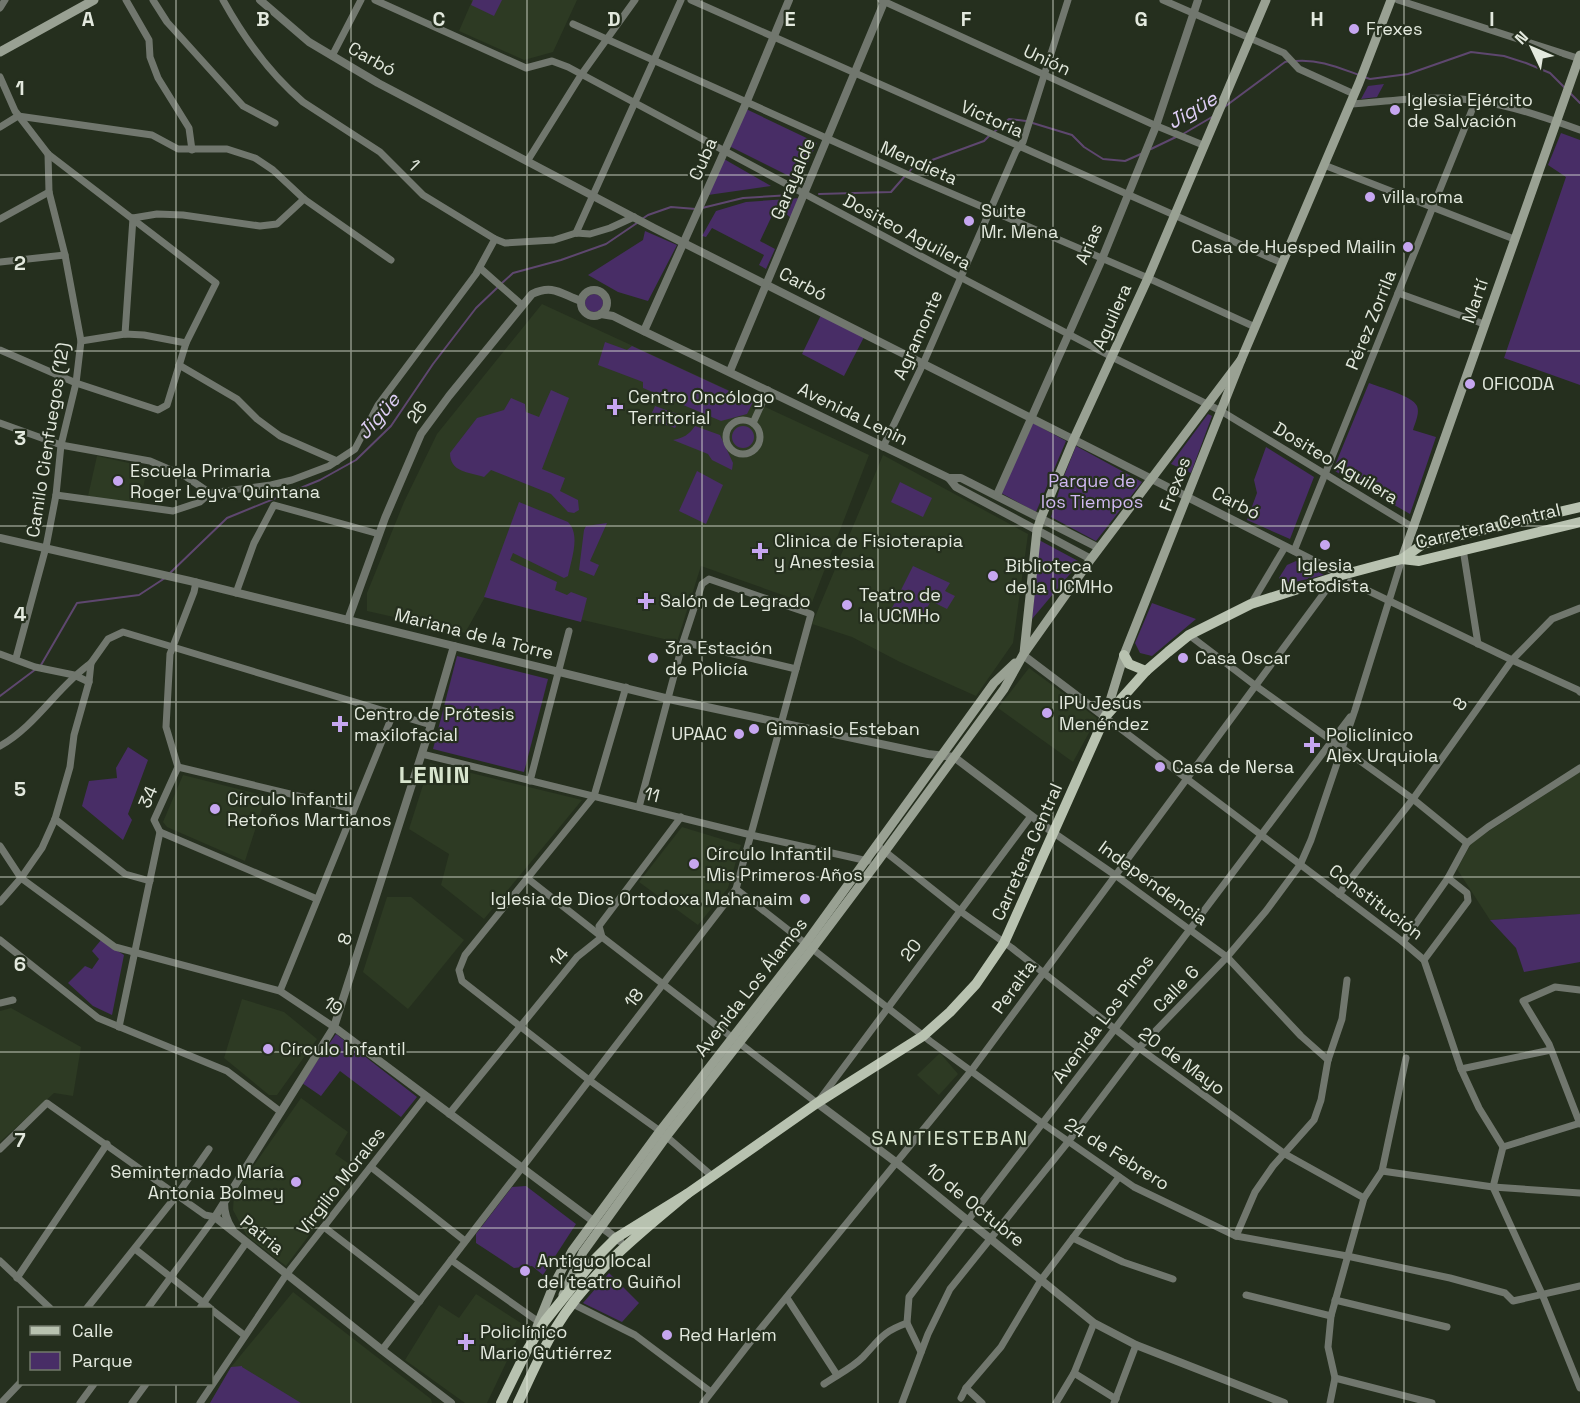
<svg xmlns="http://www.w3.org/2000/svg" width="1580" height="1403" viewBox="0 0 1580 1403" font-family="'Space Grotesk',sans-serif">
  <rect width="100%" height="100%" fill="#252f1e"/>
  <g fill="#2d3a23">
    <path d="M470,0H577L553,52L524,60L459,31L472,1Z"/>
    <path d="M542,304L869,455L811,605L701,566L677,642L485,597L465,633L367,611V593L404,502L437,434Z"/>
    <path d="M883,455L1028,534L1013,643L976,696L900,662L852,637L812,624Z"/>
    <path d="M97,456L147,467L140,505L88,496Z"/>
    <path d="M1029,668L1097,718L1073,762L998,708Z"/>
    <path d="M430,763L582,800L484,919L441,885L449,854L409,829Z"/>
    <path d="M1580,772V914L1490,920L1457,869L1472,842Z"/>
    <path d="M183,775L266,796L245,861L167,827L163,822Z"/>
    <path d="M682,827L741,845L728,888L698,925L639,882Z"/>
    <path d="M387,897H411L464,940L408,1009L363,972Z"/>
    <path d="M242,999L284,1012L317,1039L277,1095H269L224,1058Z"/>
    <path d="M11,1008L81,1047L73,1096L54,1093L0,1142V1011Z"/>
    <path d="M940,1053L958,1074L939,1095L917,1075Z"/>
    <path d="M301,1098L348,1132L335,1154L358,1170L286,1266L247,1236L233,1210L234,1194Z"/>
    <path d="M293,1292L431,1399L432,1403H210L231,1367Z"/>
    <path d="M476,1294L524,1325L487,1403H465L405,1360L439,1305L459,1318Z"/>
  </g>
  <g fill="#482d66">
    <path d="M473,0H502L494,16L471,5Z"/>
    <path d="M1384,84L1377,97L1361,99L1368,86Z"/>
    <path d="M746,109L817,143L799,181L729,146Z"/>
    <path d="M1561,133L1580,140V385L1504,358L1566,177L1548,165Z"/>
    <path d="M724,159L771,186L708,195Z"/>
    <path d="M801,198L792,219L784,212L785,209L777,205L760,241L775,249L766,269L759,265L764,255L712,228L706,237L702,236L716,211L746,202Z"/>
    <path d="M645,231L677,245L648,301L618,292L588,275L643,240Z"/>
    <circle cx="594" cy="303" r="9"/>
    <path d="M821,315L864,337L844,376L802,354Z"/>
    <path d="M605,342L627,350L632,346L753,402L747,414L721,421L643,388V382L598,365Z"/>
    <path d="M1369,383C1379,387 1413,396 1417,406C1420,413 1415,423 1413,430L1436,437L1410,514L1333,470Z"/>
    <path d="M551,390L569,398L542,469L565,478L560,491L578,500L579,510L574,513L568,512L551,494L491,470L484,477C468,472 450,472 450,453L477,418L504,410L511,398L525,404L526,412L539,417Z"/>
    <path d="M655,406L683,416L675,428L653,420L651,415Z"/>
    <path d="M1208,414L1212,416L1191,473L1171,464Z"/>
    <path d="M1033,423L1066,441L1036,512L1001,493Z"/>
    <path d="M695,426L720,435L733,463L732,470L712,460L708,454L673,440C683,438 689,435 695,426Z"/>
    <circle cx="743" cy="437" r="11"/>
    <path d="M1076,446L1142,482L1096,541L1051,517L1062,481Z"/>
    <path d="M1266,447L1314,477L1290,539L1247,520L1257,493L1254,480Z"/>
    <path d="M697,471L723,485L706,524L679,511Z"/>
    <path d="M900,482L932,498L923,517L891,502Z"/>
    <path d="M519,502L568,522C581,535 571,560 568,576L564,578L513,553L510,560L557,582L555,590L567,595L571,592L587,598L581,622L484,597Z"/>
    <path d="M607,523L590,561L599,565L594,576L579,570L584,530L586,526Z"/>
    <path d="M1039,540L1080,562L1032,619Z"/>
    <path d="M1296,561L1324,575L1287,584L1279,578L1287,565Z"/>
    <path d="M913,566L950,583L945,591L955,596L947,609L931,601L918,624L891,610Z"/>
    <path d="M1152,603L1196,619L1152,656L1140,653L1135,643Z"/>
    <path d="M457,656L548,679L524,772L433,749Z"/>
    <path d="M128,747L148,760L128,814L132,820L123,840L82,806L89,781L117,778L116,768Z"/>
    <path d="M1580,914V962L1524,972L1516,948L1490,920Z"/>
    <path d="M101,940L124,955L112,1015L93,1006L68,983L85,966L92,969L99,959L92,951Z"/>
    <path d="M336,1034L417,1097L401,1117L340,1071L321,1096L302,1083Z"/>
    <path d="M526,1186L576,1224L543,1275L532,1266L514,1268L476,1243V1234L512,1187Z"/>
    <path d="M609,1273L639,1303L622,1322L583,1303Z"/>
    <path d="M242,1366V1367L301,1403H210L231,1367Z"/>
  </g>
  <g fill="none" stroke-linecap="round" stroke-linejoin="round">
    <g stroke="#5e476f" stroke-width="2">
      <path d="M1295,61C1319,59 1337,67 1359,75"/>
      <path d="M1364,77L1370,79L1408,74L1471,52L1504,56L1526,63L1550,73L1566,89"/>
      <path d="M1570,93L1580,103"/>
      <path d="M1223,108L1285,62L1289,61"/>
      <path d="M994,132L1009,119L1026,121L1072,135L1084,147L1103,159L1125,161L1143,153"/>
      <path d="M1183,134L1212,117"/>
      <path d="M1151,149L1178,136"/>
      <path d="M909,172L913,167L984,141L990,135"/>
      <path d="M819,194L891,192L905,176"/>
      <path d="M702,208L743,198L791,195"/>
      <path d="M642,219L648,215L671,207L696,209"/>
      <path d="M502,283L513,273L561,260L606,244L637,223"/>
      <path d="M169,574L227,518L320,480L356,460L391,426L433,364L476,308L498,287"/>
      <path d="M41,665L77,603L139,595L165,578"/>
      <path d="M0,696L36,669"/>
    </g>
    <g stroke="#71776e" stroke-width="7">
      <path d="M126,0L149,40L150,57L158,78L189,128L192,150"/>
      <path d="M153,0L167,22L243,106L275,123"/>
      <path d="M223,0C244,38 270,74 303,102L380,152L423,195L495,239L505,243L554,240L576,233L590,234L610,228L634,217"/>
      <path d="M375,0L526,68L552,61L568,67L960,277L1112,357L1221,411L1414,528"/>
      <path d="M691,0L1282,263"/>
      <path d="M881,0L1152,124L1203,145"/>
      <path d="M1163,0L1284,53L1299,69L1354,94"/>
      <path d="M1398,0L1580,59"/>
      <path d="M0,8L5,0"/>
      <path d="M573,24L913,177L1148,278L1255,327"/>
      <path d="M332,56L361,0"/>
      <path d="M0,77L15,111L48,154L216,283L186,343L167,405L158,410L76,383L0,350"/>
      <path d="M1350,104C1392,101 1435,94 1478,101C1513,106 1547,118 1580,130"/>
      <path d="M0,127L18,116L152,135L178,149H227L255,158L273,170L304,199L391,260"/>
      <path d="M528,160L581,75L635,0"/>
      <path d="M1324,165L1514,239"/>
      <path d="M133,218L157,214L183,215L260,226L277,224L304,199"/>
      <path d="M0,219L49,192"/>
      <path d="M576,233L681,0"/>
      <path d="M0,262L65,255"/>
      <path d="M480,268L522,305"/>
      <path d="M1398,293L1484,324"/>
      <path d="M125,334L133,218"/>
      <path d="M81,341L125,334L144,335L186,343"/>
      <path d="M179,365L237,399L257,419L280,436L337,461"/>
      <circle cx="743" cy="437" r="17"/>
      <path d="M0,423L61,445L150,461L185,476L210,493"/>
      <path d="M753,423L768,390"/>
      <path d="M883,447L923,364L1016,151L1023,142L1068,0"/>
      <path d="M56,495L173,511L200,502L210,493L271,485L292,480L329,466L355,449L378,405L476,274L495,239"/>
      <path d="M1463,549L1478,644"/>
      <path d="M1294,551L1476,100"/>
      <path d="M1350,582L1512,660L1578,690L1580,692"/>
      <path d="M236,593L254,543L274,505L379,534"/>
      <path d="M1251,604L1285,547"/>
      <path d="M1189,635L1256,686L1413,799L1467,843"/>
      <path d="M683,642L796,669"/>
      <path d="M0,654L35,667L74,675L89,682"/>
      <path d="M16,658L46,547L56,495L61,445L76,383L81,341L65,255L49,192L48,154"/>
      <path d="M626,687L594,796L465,955L459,970L462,981L589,1080L660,1131L712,1176"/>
      <path d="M1105,717L1403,942L1424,960L1461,1069L1479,1108L1503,1147L1493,1187L1542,1294L1580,1388"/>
      <path d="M0,746C36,726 57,687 91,663"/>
      <path d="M422,754L751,835L868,861"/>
      <path d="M178,767L353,809"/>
      <path d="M530,781L569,631"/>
      <path d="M55,819L125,874L150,881"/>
      <path d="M160,832L317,899"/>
      <path d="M1054,833L1115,875L1227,957L1301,1036L1328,1060"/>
      <path d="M0,846L21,878L115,947L280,991L334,1027"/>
      <path d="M878,846L960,911L1012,948L1139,1048L1285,1154L1364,1198"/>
      <path d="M527,878L602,937L817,1103L1031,816"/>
      <path d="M736,889L930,1041L1042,1123L1134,1187L1236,1236L1347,1256L1450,1278L1505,1293L1513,1301L1580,1286"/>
      <path d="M1339,894L1413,799L1512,660L1552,619L1580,608"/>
      <path d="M0,902L21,878L42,848L55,819L70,767L74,735L89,682L91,663L108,639L123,632L431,725"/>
      <path d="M0,940L98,1018L227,1071L281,1112"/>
      <path d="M1403,942L1448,878L1467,843L1488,827L1580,768"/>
      <path d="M1424,960L1468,901L1467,893L1448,878"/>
      <path d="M1580,990L1555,987L1523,1001L1549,1044L1580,1124"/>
      <path d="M280,991L393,714"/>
      <path d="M0,1003L13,1000"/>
      <path d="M119,1027L160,832L154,820L178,767L166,727L170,654L194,592L196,582"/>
      <path d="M1461,1069L1551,1050"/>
      <path d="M449,1114L577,957L602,937L599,926L681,817"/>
      <path d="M1503,1147L1580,1123"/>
      <path d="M0,1149L47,1103L205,1215L215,1217L148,1308"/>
      <path d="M371,1167L465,1241"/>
      <path d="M1382,1171L1493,1187L1580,1193"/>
      <path d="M324,1227L420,1301"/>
      <path d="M1236,1236L1255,1192L1273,1166L1314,1120L1321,1100L1328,1060L1342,1019L1347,980"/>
      <path d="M1073,1238L1123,1262L1173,1279"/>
      <path d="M135,1249L210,1308"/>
      <path d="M451,1260L539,1322"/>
      <path d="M0,1261L50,1308"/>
      <path d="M17,1278L107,1144"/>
      <path d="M1246,1295L1331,1316"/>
      <path d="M787,1298L837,1375"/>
      <path d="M1335,1300L1447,1327"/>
      <path d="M573,1304L635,1335L711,1392"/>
      <path d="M87,1308L177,1195L209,1149"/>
      <path d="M200,1308L246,1243"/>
      <path d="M212,1310L244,1335"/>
      <path d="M382,1350L736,889L811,614L709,579L702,584L683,642L639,807"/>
      <path d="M921,1352L907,1323L909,1297L1114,1030L1350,717"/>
      <path d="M1074,1373L1116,1399"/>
      <path d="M1335,1378L1432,1403"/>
      <path d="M824,1384C837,1375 852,1368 863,1357C880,1339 882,1332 907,1323"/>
      <path d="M966,1388L982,1403"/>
      <path d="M961,1398L966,1388L1001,1347L1041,1280L1119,1177"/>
      <path d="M1,1403L20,1383"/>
      <path d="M80,1403L94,1384"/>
      <path d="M132,1403L146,1384"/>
      <path d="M200,1403L286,1275L426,1096"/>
      <path d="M703,1403L758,1332L971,1071L1327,589"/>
      <path d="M902,1403L928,1334L950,1289L1068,1142L1139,1048L1227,957L1266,911L1300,865L1311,840L1355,710L1402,559"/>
      <path d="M1056,1403L1074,1373L1094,1323"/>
      <path d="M1114,1403L1136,1345"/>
      <path d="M1330,1403L1335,1378L1328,1347L1331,1316L1364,1198L1382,1171L1406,1058"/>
    </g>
    <g stroke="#71776e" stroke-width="8">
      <path d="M260,0L309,42L378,83L654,228L1342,575"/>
      <circle cx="594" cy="303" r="13"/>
      <path d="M601,314L613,316L631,325L949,478L956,487L1091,559"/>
      <path d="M644,331L747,101L789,0"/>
      <path d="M730,371L885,0"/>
      <path d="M949,478H961L1099,548"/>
      <path d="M997,495L1102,259L1156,126L1198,0"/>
      <path d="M0,538L190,581L669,699L928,754L954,757L1054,833"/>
      <path d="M348,620L385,518L421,434L449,396L532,294C553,284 561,294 581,301"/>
      <path d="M1023,655L1105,717"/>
      <path d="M334,1027L620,1241"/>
      <path d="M817,1103L897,1163L1094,1323L1136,1345L1284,1403"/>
      <path d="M224,1202C224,1213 226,1220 232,1229"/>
      <path d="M451,1403L382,1350L215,1217L334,1027L431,725L454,646"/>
    </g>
    <g stroke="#99a193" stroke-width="9">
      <path d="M0,52L94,0"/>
      <path d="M1402,559L1580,55"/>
      <path d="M1024,653L1037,530L1041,518L1073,441L1148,278L1266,0"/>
      <path d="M1105,717L1124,655L1241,360L1359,83L1391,0"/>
      <path d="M563,1295L583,1252L666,1137L812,949L875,865L1004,689L1023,655L1091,559L1241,360"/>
      <path d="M536,1329L554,1284L572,1251L660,1131L806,943L994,683L1015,663"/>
    </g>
    <g stroke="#b8c2b0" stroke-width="10">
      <path d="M1402,559L1423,544L1580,507"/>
      <path d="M1124,655L1129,664L1146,671"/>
      <path d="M687,1194L817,1103L923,1036L950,1012L976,984L1004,943L1105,717L1146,671L1168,652L1189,635L1251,604L1342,575L1402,559L1419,561L1580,522"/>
      <path d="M501,1403L526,1352L545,1321L594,1260L616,1238L687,1194C639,1234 588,1274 555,1329C541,1352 530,1378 518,1403"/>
    </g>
  </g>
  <path fill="none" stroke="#e3e9de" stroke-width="1.5" stroke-opacity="0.55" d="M176,0V1308M351,0V1403M527,0V1403M702,0V1403M878,0V1403M1053,0V1403M1229,0V1403M1404,0V1403M0,175H1580M0,351H1580M0,526H1580M0,702H1580M0,877H1580M0,1052H1580M0,1228H1580M176,1384V1403"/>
  <g fill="#c6a6f0" stroke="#252f1e" stroke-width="2">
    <circle cx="1354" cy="29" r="6"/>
    <circle cx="1395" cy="110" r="6"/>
    <circle cx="1370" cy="197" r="6"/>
    <circle cx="969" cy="221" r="6"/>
    <circle cx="1408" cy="247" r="6"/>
    <circle cx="1470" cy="384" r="6"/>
    <path d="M612 398h6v6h6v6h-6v6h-6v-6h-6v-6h6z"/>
    <circle cx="118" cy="481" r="6"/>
    <circle cx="1325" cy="545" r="6"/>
    <path d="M757 542h6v6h6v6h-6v6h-6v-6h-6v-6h6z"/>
    <circle cx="993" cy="576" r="6"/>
    <path d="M643 592h6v6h6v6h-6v6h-6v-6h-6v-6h6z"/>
    <circle cx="847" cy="605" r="6"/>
    <circle cx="653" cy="658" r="6"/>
    <circle cx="1183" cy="658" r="6"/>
    <circle cx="1047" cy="713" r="6"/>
    <path d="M337 715h6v6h6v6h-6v6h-6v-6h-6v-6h6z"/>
    <circle cx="754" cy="729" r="6"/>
    <circle cx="739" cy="734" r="6"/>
    <path d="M1309 736h6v6h6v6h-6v6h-6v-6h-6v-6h6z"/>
    <circle cx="1160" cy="767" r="6"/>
    <circle cx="215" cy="809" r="6"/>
    <circle cx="694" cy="864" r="6"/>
    <circle cx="805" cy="899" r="6"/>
    <circle cx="268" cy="1049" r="6"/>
    <circle cx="296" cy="1182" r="6"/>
    <circle cx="525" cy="1271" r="6"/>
    <circle cx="667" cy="1335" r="6"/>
    <path d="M463 1333h6v6h6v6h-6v6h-6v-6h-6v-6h6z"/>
  </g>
  <g text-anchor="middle" stroke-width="4.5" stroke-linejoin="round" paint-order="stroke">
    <g font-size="18" fill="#e3e9de" stroke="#252f1e" text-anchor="start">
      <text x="1366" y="35">Frexes</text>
      <text x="1407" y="106">Iglesia Ejército<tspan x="1407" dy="21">de Salvación</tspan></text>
      <text x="1382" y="203">villa roma</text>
      <text x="981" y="217">Suite<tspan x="981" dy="21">Mr. Mena</tspan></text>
      <text x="1396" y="253" text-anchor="end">Casa de Huesped Mailin</text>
      <text x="1482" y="390">OFICODA</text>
      <text x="628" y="403">Centro Oncólogo<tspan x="628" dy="21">Territorial</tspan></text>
      <text x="130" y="477">Escuela Primaria<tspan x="130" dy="21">Roger Leyva Quintana</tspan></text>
      <text x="774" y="547">Clinica de Fisioterapia<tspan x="774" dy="21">y Anestesia</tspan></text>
      <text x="1325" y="571" text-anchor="middle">Iglesia<tspan x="1325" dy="21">Metodista</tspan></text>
      <text x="1005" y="572">Biblioteca<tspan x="1005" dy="21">de la UCMHo</tspan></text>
      <text x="859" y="601">Teatro de<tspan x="859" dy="21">la UCMHo</tspan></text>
      <text x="660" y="607">Salón de Legrado</text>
      <text x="665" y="654">3ra Estación<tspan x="665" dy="21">de Policía</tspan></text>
      <text x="1195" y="664">Casa Oscar</text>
      <text x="1059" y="709">IPU Jesús<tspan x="1059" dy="21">Menéndez</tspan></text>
      <text x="354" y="720">Centro de Prótesis<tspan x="354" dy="21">maxilofacial</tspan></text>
      <text x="766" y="735">Gimnasio Esteban</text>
      <text x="727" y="740" text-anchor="end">UPAAC</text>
      <text x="1326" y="741">Policlínico<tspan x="1326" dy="21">Alex Urquiola</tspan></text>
      <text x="1172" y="773">Casa de Nersa</text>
      <text x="227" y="805">Círculo Infantil<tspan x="227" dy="21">Retoños Martianos</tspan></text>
      <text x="706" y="860">Círculo Infantil<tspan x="706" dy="21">Mis Primeros Años</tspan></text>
      <text x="793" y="905" text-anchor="end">Iglesia de Dios Ortodoxa Mahanaim</text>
      <text x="280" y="1055">Círculo Infantil</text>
      <text x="284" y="1178" text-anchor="end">Seminternado María<tspan x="284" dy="21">Antonia Bolmey</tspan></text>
      <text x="537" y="1267">Antiguo local<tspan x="537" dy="21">del teatro Guiñol</tspan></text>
      <text x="480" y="1338">Policlínico<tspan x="480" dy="21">Mario Gutiérrez</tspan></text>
      <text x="679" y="1341">Red Harlem</text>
    </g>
    <g font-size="18" fill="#e3e9de" stroke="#252f1e">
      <text transform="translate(372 59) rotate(29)" y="6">Carbó</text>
      <text transform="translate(1047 60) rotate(25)" y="6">Unión</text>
      <text transform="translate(992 119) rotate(24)" y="6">Victoria</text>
      <text transform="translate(703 159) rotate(-67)" y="6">Cuba</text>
      <text transform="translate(919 163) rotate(24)" y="6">Mendieta</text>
      <text transform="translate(414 165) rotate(45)" y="6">1</text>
      <text transform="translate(793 179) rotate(-67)" y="6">Garayalde</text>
      <text transform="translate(907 232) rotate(28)" y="6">Dositeo Aguilera</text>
      <text transform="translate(1089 244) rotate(-67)" y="6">Arias</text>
      <text transform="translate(803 284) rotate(28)" y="6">Carbó</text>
      <text transform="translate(1475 301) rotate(-71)" y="6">Martí</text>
      <text transform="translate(1112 317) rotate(-66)" y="6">Aguilera</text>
      <text transform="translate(1371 320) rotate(-68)" y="6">Pérez Zorrila</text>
      <text transform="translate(918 335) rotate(-66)" y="6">Agramonte</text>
      <text transform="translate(417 412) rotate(-55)" y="6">26</text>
      <text transform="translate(853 414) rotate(26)" y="6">Avenida Lenin</text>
      <text transform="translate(48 440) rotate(-81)" y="6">Camilo Cienfuegos (12)</text>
      <text transform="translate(1336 463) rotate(31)" y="6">Dositeo Aguilera</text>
      <text transform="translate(1175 484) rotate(-69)" y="6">Frexes</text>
      <text transform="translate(1236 503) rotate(27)" y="6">Carbó</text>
      <text transform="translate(1488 526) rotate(-13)" y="6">Carretera Central</text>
      <text transform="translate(474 634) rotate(14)" y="6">Mariana de la Torre</text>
      <text transform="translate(1460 704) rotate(-55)" y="6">8</text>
      <text transform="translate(652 795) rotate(14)" y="6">11</text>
      <text transform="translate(148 797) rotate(-67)" y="6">34</text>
      <text transform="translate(1027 852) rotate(-66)" y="6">Carretera Central</text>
      <text transform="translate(1153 883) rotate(36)" y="6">Independencia</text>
      <text transform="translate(1376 902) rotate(37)" y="6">Constitución</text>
      <text transform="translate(345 939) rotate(-73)" y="6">8</text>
      <text transform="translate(911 950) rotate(-53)" y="6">20</text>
      <text transform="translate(559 957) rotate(-49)" y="6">14</text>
      <text transform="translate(751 987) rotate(-52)" y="6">Avenida Los Álamos</text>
      <text transform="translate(1014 987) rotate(-54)" y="6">Peralta</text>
      <text transform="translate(1176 989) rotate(-46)" y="6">Calle 6</text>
      <text transform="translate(634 998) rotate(-52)" y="6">18</text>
      <text transform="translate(333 1006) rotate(36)" y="6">19</text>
      <text transform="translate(1103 1019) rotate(-53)" y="6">Avenida Los Pinos</text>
      <text transform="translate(1182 1061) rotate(36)" y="6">20 de Mayo</text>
      <text transform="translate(1117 1154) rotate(32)" y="6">24 de Febrero</text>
      <text transform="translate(341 1181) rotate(-52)" y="6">Virgilio Morales</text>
      <text transform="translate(975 1205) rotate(39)" y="6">10 de Octubre</text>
      <text transform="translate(262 1235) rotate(39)" y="6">Patria</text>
    </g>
    <g font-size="18" fill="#d0b8f1" stroke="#252f1e">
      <text x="1092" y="487">Parque de<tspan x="1092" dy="21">los Tiempos</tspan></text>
    </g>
    <g font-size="20" font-style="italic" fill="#decef5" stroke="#252f1e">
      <text transform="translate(1192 110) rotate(-30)" y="7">Jigüe</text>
      <text transform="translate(378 416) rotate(-49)" y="7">Jigüe</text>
    </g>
    <g font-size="20" letter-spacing="1.5" fill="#d8e5ce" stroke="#252f1e">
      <text x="950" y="1145">SANTIESTEBAN</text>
    </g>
    <g font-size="24" font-weight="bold" letter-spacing="1.5" fill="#d8e5ce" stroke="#252f1e">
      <text x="435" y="783">LENIN</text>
    </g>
  </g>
  <g font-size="20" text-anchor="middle" font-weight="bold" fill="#e3e9de" stroke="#252f1e" stroke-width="4.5" stroke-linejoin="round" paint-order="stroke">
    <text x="88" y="26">A</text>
    <text x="263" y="26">B</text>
    <text x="439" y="26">C</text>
    <text x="614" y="26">D</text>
    <text x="790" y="26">E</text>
    <text x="966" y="26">F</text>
    <text x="1141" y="26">G</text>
    <text x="1317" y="26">H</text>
    <text x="1492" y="26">I</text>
    <text x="20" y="95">1</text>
    <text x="20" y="270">2</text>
    <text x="20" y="445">3</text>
    <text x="20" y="621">4</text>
    <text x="20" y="796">5</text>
    <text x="20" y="971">6</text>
    <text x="20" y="1147">7</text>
  </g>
  <rect x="18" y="1307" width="195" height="78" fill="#252f1e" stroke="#71796b" stroke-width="1.5"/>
  <rect x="30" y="1326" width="30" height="9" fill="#b8c2b0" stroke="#71796b" stroke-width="1.5"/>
  <text x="72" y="1337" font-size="18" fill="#e3e9de">Calle</text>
  <rect x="30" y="1352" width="30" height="18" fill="#482d66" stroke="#71796b" stroke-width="1.5"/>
  <text x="72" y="1367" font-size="18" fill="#e3e9de">Parque</text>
  <g transform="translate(1532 48) rotate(314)" stroke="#252f1e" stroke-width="4.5" paint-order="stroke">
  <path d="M0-4.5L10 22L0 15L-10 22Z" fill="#e3e9de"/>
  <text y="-9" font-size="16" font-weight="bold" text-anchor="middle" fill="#e3e9de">N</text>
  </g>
</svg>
